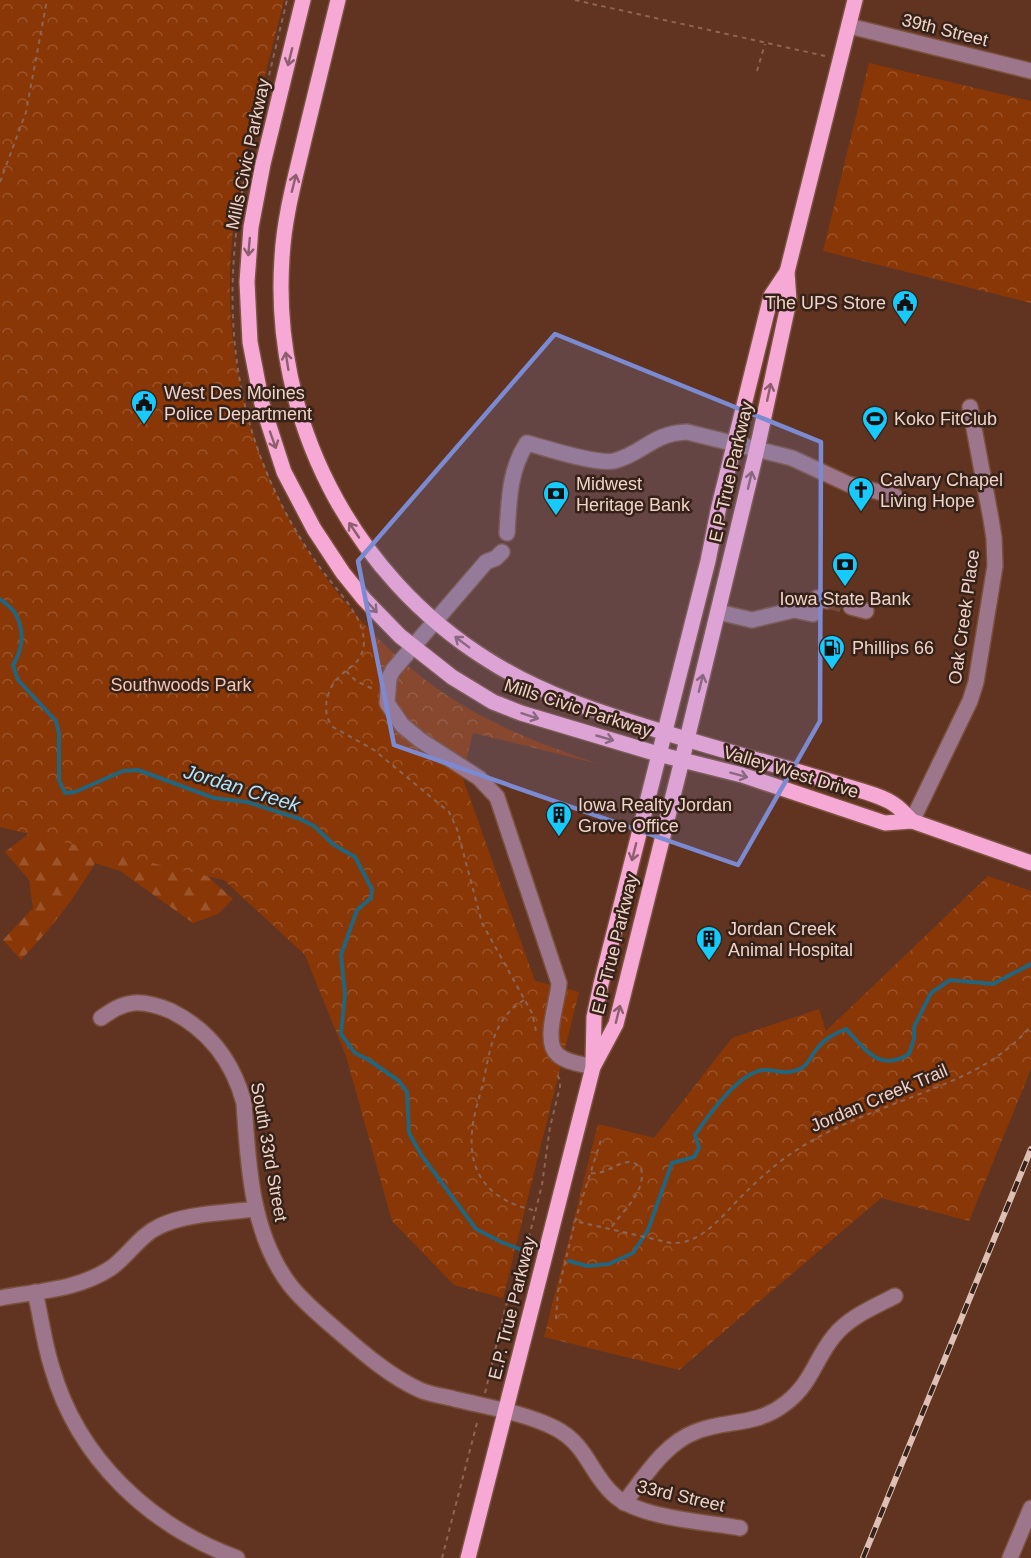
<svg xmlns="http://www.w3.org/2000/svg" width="1031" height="1558" viewBox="0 0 1031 1558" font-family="Helvetica,sans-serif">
  <defs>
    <pattern id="forest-firs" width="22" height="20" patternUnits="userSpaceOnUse" patternTransform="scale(1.5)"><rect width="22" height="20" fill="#8a3707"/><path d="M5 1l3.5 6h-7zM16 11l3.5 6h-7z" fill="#9b532a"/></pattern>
    <pattern id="park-crowns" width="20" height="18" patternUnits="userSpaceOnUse" patternTransform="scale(1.5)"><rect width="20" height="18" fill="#8a3707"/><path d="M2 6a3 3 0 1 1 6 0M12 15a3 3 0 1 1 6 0" fill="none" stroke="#9b532a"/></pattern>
  </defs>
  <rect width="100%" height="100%" fill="#603420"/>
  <path fill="url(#forest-firs)" d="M0,620L206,875L233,899L218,914L193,923L120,871L95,863C73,901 51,928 21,960L3,940L33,908L29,880L5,852L35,829Z"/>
  <g fill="url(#park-crowns)">
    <path d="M0,0H284C263,87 232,183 230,273C225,439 310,603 448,696C495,727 546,746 599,764L473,733L462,776L535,981L579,992L503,1298L454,1285L392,1221L346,1056L305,955L224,880L0,827Z"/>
    <path d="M869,63L1031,101V303L823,251Z"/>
    <path d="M988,876L1031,891V1069L969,1221L881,1198L679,1370L544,1337L598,1124L654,1138L732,1038L819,1009L826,1031Z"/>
  </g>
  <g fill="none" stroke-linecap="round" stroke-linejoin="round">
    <g stroke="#22657c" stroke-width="4">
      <path d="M0,599C5,603 12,608 15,613C25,630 23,649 13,665L18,680L56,721L59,734V780L65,793L75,792L123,771L138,770L214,798L247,802L300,819L314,826L334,845L355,857L372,889L371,898L357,910L341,955L345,994L341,1034L355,1053L369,1060L399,1081L407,1092L409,1133L422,1156L476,1229L501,1242L522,1250"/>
      <path d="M569,1261L587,1266L609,1264L633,1253L648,1230L672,1163L694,1157L699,1148L695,1135C708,1116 740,1070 765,1070C780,1070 786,1076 802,1068C808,1065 811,1056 816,1050C824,1039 834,1034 846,1029C865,1049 879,1073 909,1054L914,1039V1027L931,993L950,980L993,984L1031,964"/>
    </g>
    <path stroke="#764c39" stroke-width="15" stroke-dasharray="15 8" stroke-linecap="butt" d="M827,601L851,607"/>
    <defs>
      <g id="minor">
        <path d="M849,26L1031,71"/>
        <path d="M507,533C509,502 509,470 527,443C546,448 597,465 614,461C643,454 652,433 687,432L792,458L848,484L895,496"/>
        <path d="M502,552L496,558L486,562L393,670L389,678L387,703L402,725L420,740L479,778L497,797L559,983C558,1002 542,1042 558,1055C567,1063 582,1064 593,1067"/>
        <path d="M851,607L866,611"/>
        <path d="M718,612L752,620L794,610L813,614L817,598L827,601"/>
        <path d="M912,821L970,701L976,682L995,566L994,538L991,519L970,407"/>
        <path d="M101,1018C111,1011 121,1004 134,1003C147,1002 159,1006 171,1011C209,1030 233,1062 244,1103C248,1164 251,1234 290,1285C304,1303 322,1317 339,1332C363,1353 391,1377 420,1390C429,1394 441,1396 451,1398C485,1407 523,1412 555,1428C588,1445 590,1474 614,1495C639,1518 705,1522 740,1528"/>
        <path d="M35,1292C41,1317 44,1343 52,1368C78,1459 150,1526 237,1558"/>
        <path d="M0,1298C38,1291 78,1290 111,1268C129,1255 140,1235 160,1226C187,1213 226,1213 256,1209"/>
        <path d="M624,1503C644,1478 664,1444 695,1432C727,1419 756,1427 786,1403C812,1383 815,1359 834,1336C849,1317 874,1307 895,1296"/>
        <path d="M1010,1558L1031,1508"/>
      </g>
      <g id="major">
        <path d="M303,0L263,164L251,227L247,282L250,342L262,404L284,472L314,529L343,573L364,599L400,636L452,677L493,702L521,713L658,754L742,775L885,823L912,821L1031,863"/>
        <path d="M338,0C327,47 315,93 304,140C295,179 284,218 282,258C271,419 352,575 488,660C541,694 601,713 660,731C719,750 779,765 839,784C854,789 882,795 895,805C901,809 907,816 912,821"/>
        <path d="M593,1064L594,1017L601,984L708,561L719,506L771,296L787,272"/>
        <path d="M468,1558L593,1067L616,1024L682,760L757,449L789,301L787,272L855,0"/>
      </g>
    </defs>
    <use href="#minor" stroke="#7a513e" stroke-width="18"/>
    <use href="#major" stroke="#7a513e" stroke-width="18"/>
    <g stroke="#8c6554" stroke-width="2" stroke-dasharray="4.5 4.5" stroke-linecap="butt">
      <path d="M575,0L825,56"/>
      <path d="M757,71L765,44"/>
      <path d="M267,84L287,0"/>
      <path d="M246,171C220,298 229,418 296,531C303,543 311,555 319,566C332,585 359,611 363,634C365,643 364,652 358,660C353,667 344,671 338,678C326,690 321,714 333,727L374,750L449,812L457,829L482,923L532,1013L536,1031"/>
      <path d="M0,182L26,112L47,0"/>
      <path d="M346,671L356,681L373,689"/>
      <path d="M524,1000C493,1019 490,1050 483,1083C479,1099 473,1116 472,1132C468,1176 492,1201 533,1210"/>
      <path d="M591,1173C610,1176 625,1151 641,1168C647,1192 622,1211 610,1229"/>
      <path d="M579,1222L671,1243C704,1245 725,1211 747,1191C761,1177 776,1164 792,1153C827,1129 868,1114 907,1099C953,1081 998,1065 1031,1026"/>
      <path d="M556,1319L558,1291L576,1218L601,1140"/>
      <path d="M485,1393L506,1305L517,1285L542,1185L550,1127L560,1087V1080L555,1071"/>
      <path d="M442,1558L478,1419"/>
    </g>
    <use href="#minor" stroke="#9d768c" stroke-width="15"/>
    <use href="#major" stroke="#f6a9d5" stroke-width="15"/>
    <defs>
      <path id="rail" d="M863,1558L1031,1149"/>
    </defs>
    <use href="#rail" stroke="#debfb3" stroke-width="6"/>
    <use href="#rail" stroke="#372219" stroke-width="4" stroke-dasharray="11" stroke-linecap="butt"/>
  </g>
  <defs><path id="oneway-shaft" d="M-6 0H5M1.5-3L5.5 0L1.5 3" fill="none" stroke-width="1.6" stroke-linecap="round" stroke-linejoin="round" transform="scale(1.5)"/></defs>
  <g stroke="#8d5f6e">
    <use href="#oneway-shaft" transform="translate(290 57) rotate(104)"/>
    <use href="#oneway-shaft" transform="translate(294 183) rotate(-76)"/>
    <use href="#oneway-shaft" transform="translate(249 247) rotate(95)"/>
    <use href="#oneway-shaft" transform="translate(287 361) rotate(-99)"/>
    <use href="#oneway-shaft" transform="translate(769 392) rotate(-78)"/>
    <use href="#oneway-shaft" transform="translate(273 440) rotate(70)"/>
    <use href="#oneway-shaft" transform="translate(750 480) rotate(-77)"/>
    <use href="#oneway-shaft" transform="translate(354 530) rotate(-124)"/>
    <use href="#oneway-shaft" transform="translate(371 606) rotate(47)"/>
    <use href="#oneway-shaft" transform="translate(462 642) rotate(-143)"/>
    <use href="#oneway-shaft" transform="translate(701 683) rotate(-76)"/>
    <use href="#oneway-shaft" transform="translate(530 716) rotate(18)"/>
    <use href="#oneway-shaft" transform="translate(605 738) rotate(16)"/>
    <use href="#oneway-shaft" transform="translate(739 775) rotate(15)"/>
    <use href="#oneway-shaft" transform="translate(634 852) rotate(104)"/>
    <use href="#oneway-shaft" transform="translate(618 1014) rotate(-76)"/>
  </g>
  <path fill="#7c8ad1" fill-opacity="0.2" stroke="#7c8ad1" stroke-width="4.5" stroke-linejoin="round" d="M555,334L821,442L820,721L738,865L394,745L358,561Z"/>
  <defs>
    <symbol id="civic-pin" viewBox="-11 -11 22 30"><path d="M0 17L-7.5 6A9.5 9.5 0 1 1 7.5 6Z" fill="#16cafb" stroke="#372219"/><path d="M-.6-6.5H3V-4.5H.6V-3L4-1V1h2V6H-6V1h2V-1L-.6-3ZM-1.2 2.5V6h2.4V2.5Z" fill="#111"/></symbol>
    <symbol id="stadium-pin" viewBox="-11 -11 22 30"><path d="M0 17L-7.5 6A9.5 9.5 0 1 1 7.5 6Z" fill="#16cafb" stroke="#372219"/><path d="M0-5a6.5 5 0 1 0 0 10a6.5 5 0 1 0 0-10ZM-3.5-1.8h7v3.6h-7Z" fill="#111"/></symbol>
    <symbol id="church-pin" viewBox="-11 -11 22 30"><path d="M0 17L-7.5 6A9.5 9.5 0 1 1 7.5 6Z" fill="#16cafb" stroke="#372219"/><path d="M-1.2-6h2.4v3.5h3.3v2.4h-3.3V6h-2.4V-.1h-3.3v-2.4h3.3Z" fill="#111"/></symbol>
    <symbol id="bank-pin" viewBox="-11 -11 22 30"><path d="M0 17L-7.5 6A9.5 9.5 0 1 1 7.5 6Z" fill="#16cafb" stroke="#372219"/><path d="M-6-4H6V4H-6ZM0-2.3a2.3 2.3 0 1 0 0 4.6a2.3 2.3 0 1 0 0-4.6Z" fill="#111"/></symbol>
    <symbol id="fuel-pin" viewBox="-11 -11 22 30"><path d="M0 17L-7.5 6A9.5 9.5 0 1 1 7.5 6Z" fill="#16cafb" stroke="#372219"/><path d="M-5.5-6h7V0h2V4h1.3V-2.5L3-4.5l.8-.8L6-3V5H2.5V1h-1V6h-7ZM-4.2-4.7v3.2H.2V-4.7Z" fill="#111"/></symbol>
    <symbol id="building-pin" viewBox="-11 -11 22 30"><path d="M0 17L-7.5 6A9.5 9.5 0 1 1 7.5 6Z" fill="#16cafb" stroke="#372219"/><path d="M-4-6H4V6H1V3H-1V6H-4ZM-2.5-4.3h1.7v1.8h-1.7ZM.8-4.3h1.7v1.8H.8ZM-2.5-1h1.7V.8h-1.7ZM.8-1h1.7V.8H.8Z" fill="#111"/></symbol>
  </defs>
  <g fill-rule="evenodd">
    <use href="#civic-pin" x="890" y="288" width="30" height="40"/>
    <use href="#civic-pin" x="129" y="388" width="30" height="40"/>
    <use href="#stadium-pin" x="860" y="404" width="30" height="40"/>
    <use href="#church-pin" x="846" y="475" width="30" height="40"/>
    <use href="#bank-pin" x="541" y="479" width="30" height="40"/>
    <use href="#bank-pin" x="830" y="550" width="30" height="40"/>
    <use href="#fuel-pin" x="817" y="633" width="30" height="40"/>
    <use href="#building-pin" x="544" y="800" width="30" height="40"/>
    <use href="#building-pin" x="694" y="924" width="30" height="40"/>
  </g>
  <g text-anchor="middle" stroke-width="5" stroke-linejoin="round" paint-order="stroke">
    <g font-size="18" fill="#f0d3c8" stroke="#372219">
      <text transform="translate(945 30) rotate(14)" y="6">39th Street</text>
      <text transform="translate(248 154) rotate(-78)" y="6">Mills Civic Parkway</text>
      <text transform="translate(731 472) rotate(-77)" y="6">E P True Parkway</text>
      <text transform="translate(964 617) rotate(-82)" y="6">Oak Creek Place</text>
      <text transform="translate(578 708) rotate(18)" y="6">Mills Civic Parkway</text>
      <text transform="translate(791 772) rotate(17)" y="6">Valley West Drive</text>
      <text transform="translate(615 944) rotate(-76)" y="6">E P True Parkway</text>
      <text transform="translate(879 1098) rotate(-23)" y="6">Jordan Creek Trail</text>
      <text transform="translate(269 1152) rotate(80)" y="6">South 33rd Street</text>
      <text transform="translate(512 1308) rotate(-76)" y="6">E.P. True Parkway</text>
      <text transform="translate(681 1496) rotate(13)" y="6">33rd Street</text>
    </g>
    <g font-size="18" fill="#f0d3c8" stroke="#372219" text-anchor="start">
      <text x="886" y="309" text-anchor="end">The UPS Store</text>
      <text x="164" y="399">West Des Moines<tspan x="164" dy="21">Police Department</tspan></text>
      <text x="894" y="425">Koko FitClub</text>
      <text x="880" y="486">Calvary Chapel<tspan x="880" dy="21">Living Hope</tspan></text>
      <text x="576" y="490">Midwest<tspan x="576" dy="21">Heritage Bank</tspan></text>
      <text x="845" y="605" text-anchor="middle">Iowa State Bank</text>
      <text x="852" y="654">Phillips 66</text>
      <text x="578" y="811">Iowa Realty Jordan<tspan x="578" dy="21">Grove Office</tspan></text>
      <text x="728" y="935">Jordan Creek<tspan x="728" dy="21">Animal Hospital</tspan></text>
    </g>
    <g font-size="18" fill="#f6c6b2" stroke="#372219">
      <text x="181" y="691">Southwoods Park</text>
    </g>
    <g font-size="20" font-style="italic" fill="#b0e5fa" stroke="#372219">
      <text transform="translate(242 788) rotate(17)" y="7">Jordan Creek</text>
    </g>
  </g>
</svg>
